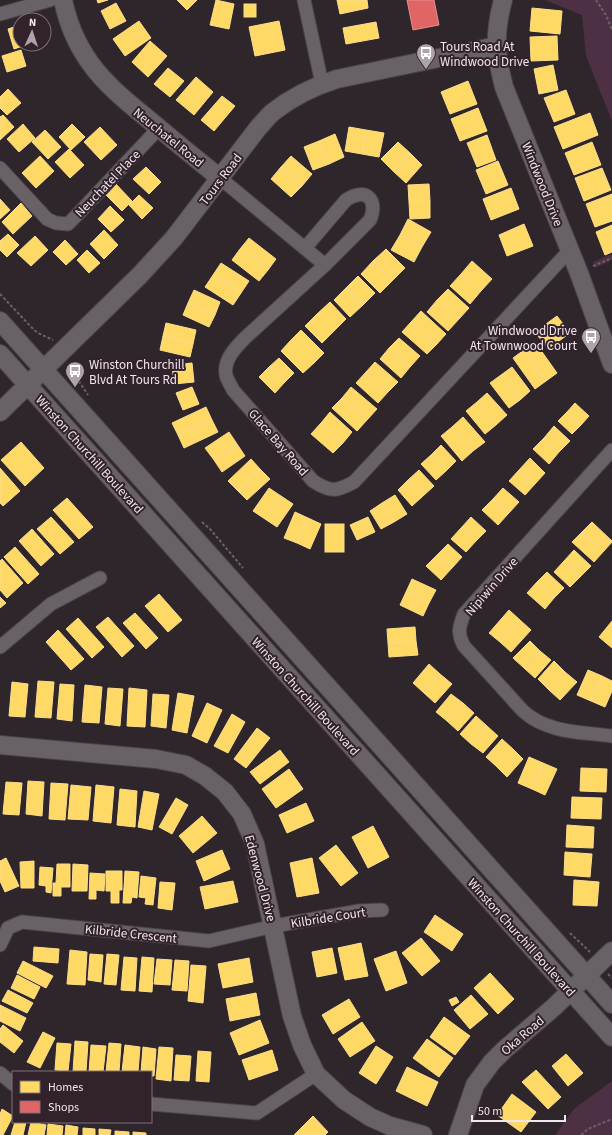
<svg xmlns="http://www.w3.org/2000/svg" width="612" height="1135" viewBox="0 0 612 1135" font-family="'Source Sans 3',sans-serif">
  <rect width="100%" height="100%" fill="#2e262b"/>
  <g fill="#4e3044">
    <path d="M545,0H612V121L586,56L582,15Z"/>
    <path d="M612,254V260L595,268L593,262Z"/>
    <path d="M612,1081V1135H555L574,1109Z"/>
  </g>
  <g fill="#ffd966" stroke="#fbdd8e">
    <path d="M97,0H108L98,3Z"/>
    <path d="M177,0H197L187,10Z"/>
    <path d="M216,0L234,4L229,29L210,25Z"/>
    <path d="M337,0H367L368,8L340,14Z"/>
    <path d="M116,3L126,21L110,29L101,11Z"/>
    <rect x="244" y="4" width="12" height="13"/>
    <path d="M532,8L562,11L560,34L530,31Z"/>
    <path d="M139,21L151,38L125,56L113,39Z"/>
    <path d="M279,21L285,50L255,56L249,27Z"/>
    <path d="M376,22L379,38L346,44L343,28Z"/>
    <path d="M20,25V44H29L14,49L8,29Z"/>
    <path d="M557,36L558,60L531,61L530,37Z"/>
    <path d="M150,41L167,56L148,77L132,62Z"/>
    <path d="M21,50L26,66L7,72L2,56Z"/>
    <path d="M553,65L558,90L539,94L534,69Z"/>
    <path d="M168,68L184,81L170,97L154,84Z"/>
    <path d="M196,77L213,92L194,115L176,100Z"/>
    <path d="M468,81L477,104L450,114L441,92Z"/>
    <path d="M8,89L21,103L7,115L0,108V97Z"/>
    <path d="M566,90L575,114L554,122L544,98Z"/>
    <path d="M222,96L235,106L214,131L201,120Z"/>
    <path d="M478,108L487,131L460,141L451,119Z"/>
    <path d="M590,113L598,135L563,149L554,127Z"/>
    <path d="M3,115L14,127L0,140V117Z"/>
    <path d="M23,124L35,138L19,152L7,139Z"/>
    <path d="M72,124L85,137L71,150L59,137Z"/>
    <path d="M100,127L117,145L101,160L84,142Z"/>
    <path d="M349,127L366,130L362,154L345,151Z"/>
    <path d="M45,130L61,147L48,159L32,142Z"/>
    <path d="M366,130L384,133L379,157L362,154Z"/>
    <path d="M335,134L344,157L329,164L319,141Z"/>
    <path d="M487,135L496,160L477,167L467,143Z"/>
    <path d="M319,141L329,164L313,170L304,147Z"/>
    <path d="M398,142L410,153L393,171L381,159Z"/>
    <path d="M592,142L601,165L574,175L565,153Z"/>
    <path d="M69,149L84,165L70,178L55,162Z"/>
    <path d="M410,153L422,165L406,183L393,171Z"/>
    <path d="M40,156L54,171L36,188L22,173Z"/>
    <path d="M291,156L312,174L302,186L281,167Z"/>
    <path d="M498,161L508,185L486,194L476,170Z"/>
    <path d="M146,167L161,182L149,194L133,179Z"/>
    <path d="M281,167L302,186L291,197L271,179Z"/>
    <path d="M602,168L611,190L584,201L575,178Z"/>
    <path d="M114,182L132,201L122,211L103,192Z"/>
    <path d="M429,184L430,201L409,202L408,185Z"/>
    <path d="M511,188L519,209L491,220L483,199Z"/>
    <path d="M612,194V221L595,227L586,204Z"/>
    <path d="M139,195L153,208L142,219L129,205Z"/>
    <path d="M0,199L10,210L0,219Z"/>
    <path d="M430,201V218L410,219L409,202Z"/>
    <path d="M21,203L32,216L13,234L2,222Z"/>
    <path d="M110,206L124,220L111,232L98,219Z"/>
    <path d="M408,219L431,232L422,247L400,235Z"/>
    <path d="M524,224L533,246L507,256L499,235Z"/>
    <path d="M612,225V252L605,255L596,232Z"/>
    <path d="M104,230L118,245L104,259L90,244Z"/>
    <path d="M8,234L19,245L7,257L0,250V241Z"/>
    <path d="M400,235L422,247L414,262L391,250Z"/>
    <path d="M35,236L48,250L31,266L17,253Z"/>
    <path d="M249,238L276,259L268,270L240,249Z"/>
    <path d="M65,240L78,254L66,265L53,252Z"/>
    <path d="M240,249L268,270L259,281L232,260Z"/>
    <path d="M386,249L405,268L392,281L373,261Z"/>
    <path d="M87,250L100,263L89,273L77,260Z"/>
    <path d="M373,261L392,281L380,293L361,274Z"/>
    <path d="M472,261L492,279L481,291L461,274Z"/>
    <path d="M221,263L249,281L241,293L213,275Z"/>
    <path d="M461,274L481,291L470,304L450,286Z"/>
    <path d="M213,275L241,293L233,305L205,287Z"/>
    <path d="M358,276L375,293L363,305L346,288Z"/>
    <path d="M346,288L363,305L350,317L334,300Z"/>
    <path d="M448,289L469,308L459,319L437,300Z"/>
    <path d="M194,290L220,302L215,315L188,303Z"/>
    <path d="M437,300L459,319L448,331L427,312Z"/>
    <path d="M330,302L346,319L334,331L317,314Z"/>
    <path d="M188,303L215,315L209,327L183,315Z"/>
    <path d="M421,311L446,334L437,344L411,322Z"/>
    <path d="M317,314L334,331L322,343L305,326Z"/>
    <path d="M557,316L570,333L559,341L546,324Z"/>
    <path d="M411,322L437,344L427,354L402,332Z"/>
    <path d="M166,323L196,330L193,344L163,336Z"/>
    <path d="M546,324L559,341L548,349L535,332Z"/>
    <path d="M301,330L324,353L314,363L291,340Z"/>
    <path d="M163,336L193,344L190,357L160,350Z"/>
    <path d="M399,338L420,356L410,367L389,348Z"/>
    <path d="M291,340L314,363L303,373L281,351Z"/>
    <path d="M535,342L557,373L546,381L524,350Z"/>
    <path d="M389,348L410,367L401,378L380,359Z"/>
    <path d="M524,350L546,381L535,389L513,358Z"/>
    <path d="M279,358L294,373L284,383L269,367Z"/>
    <path d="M375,362L398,382L388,392L366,372Z"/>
    <path d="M192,363L194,382L174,384L172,365Z"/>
    <path d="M269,367L284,383L275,393L259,377Z"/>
    <path d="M512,367L530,391L520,400L501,375Z"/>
    <path d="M366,372L388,392L378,403L356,383Z"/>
    <path d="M501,375L520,400L509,408L490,383Z"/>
    <path d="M192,387L199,404L183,410L176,393Z"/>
    <path d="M351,387L377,409L367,420L342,398Z"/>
    <path d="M487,393L507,415L496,425L477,402Z"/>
    <path d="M342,398L367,420L357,431L332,408Z"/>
    <path d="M477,402L496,425L485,434L466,411Z"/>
    <path d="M575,403L589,416L581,425L567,412Z"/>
    <path d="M206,407L212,420L178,435L172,423Z"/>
    <path d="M330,412L352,432L343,443L321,423Z"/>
    <path d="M567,412L581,425L572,434L558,421Z"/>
    <path d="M463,417L485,442L473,451L452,427Z"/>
    <path d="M212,420L218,432L184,448L178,435Z"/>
    <path d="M321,423L343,443L333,453L311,434Z"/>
    <path d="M554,426L570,441L559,452L544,438Z"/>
    <path d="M452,427L473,451L462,461L441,436Z"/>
    <path d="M229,432L237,444L214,460L205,448Z"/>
    <path d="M544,438L559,452L549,464L533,449Z"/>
    <path d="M21,442L44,468L25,486L1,460Z"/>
    <path d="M237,444L245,456L222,472L214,460Z"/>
    <path d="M441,445L456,461L446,471L431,455Z"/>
    <path d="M431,455L446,471L436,480L421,464Z"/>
    <path d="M530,458L545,473L535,484L519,470Z"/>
    <path d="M251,459L260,469L238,491L228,481Z"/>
    <path d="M0,468L20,491L3,506L0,503Z"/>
    <path d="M260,469L270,479L247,500L238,491Z"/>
    <path d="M419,470L434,486L423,496L408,480Z"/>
    <path d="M519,470L535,484L525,495L509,481Z"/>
    <path d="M408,480L423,496L412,506L398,490Z"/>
    <path d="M269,488L281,496L265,519L253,511Z"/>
    <path d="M503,488L519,502L508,514L493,499Z"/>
    <path d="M395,495L407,514L394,522L382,503Z"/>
    <path d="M281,496L293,504L277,527L265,519Z"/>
    <path d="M67,498L93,527L79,539L53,510Z"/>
    <path d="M493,499L508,514L498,525L482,510Z"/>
    <path d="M382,503L394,522L381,529L370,511Z"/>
    <path d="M295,512L308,518L297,543L284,538Z"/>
    <path d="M51,517L74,542L60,554L37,529Z"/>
    <path d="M368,517L375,532L357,540L350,525Z"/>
    <path d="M471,517L486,531L476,541L461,528Z"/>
    <path d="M308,518L321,524L310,549L297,543Z"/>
    <path d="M592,522L612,541V542L603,552L582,532Z"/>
    <rect x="325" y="524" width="19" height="28"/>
    <path d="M461,528L476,541L466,552L451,539Z"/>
    <path d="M32,529L54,554L41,566L19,541Z"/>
    <path d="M582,532L603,552L594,562L572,542Z"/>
    <path d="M448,544L462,557L452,568L437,555Z"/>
    <path d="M15,547L39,574L28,584L4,557Z"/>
    <path d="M574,550L591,566L581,576L564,561Z"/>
    <path d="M437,555L452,568L441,580L426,566Z"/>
    <path d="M2,559L23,583L7,598L0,590V561Z"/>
    <path d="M564,561L581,576L570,587L554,572Z"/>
    <path d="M547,572L564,588L554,598L537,582Z"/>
    <path d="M412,579L436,590L429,603L406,592Z"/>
    <path d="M537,582L554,598L545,609L527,593Z"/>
    <path d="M406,592L429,603L423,616L400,605Z"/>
    <path d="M159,594L182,620L168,632L145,606Z"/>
    <path d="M0,597L6,603L0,608Z"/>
    <path d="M509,610L520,620L500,642L489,633Z"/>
    <path d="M135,613L158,638L146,649L123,623Z"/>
    <path d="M108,617L134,646L122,657L96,627Z"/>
    <path d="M78,618L104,647L92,658L66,629Z"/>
    <path d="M520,620L531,630L511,652L500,642Z"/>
    <path d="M612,621V648L599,637Z"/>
    <path d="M415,627L416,641L388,643L387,629Z"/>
    <path d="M58,630L84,659L71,670L46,642Z"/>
    <path d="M416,641L418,655L389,657L388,643Z"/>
    <path d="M530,641L540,651L524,668L513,658Z"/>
    <path d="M540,651L551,660L535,678L524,668Z"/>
    <path d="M554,661L565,672L549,690L538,679Z"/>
    <path d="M429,664L440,674L424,693L413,683Z"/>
    <path d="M588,670L602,676L591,701L577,695Z"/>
    <path d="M565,672L577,682L560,700L549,690Z"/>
    <path d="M440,674L452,684L435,703L424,693Z"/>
    <path d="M602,676L612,681V691L605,707L591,701Z"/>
    <path d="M38,681L54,682L51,718L35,717Z"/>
    <path d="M12,682L28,684L25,717L9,716Z"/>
    <path d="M60,684L74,685L72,721L57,719Z"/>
    <path d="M85,685L102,687L99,723L82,722Z"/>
    <path d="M108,688L123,689L120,726L105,724Z"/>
    <path d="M129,688L147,690L145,727L127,726Z"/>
    <path d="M178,693L194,696L187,733L172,730Z"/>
    <path d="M153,694L169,695L166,728L151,726Z"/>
    <path d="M451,694L463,703L447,721L436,712Z"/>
    <path d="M207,703L222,710L207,743L192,736Z"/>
    <path d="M463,703L474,713L458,731L447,721Z"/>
    <path d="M232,714L245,722L228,753L214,746Z"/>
    <path d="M476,716L487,726L471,744L460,734Z"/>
    <path d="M487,726L498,736L483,753L471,744Z"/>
    <path d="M257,728L270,738L246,768L234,759Z"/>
    <path d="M502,739L513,749L496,766L486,757Z"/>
    <path d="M513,749L523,759L507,777L496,766Z"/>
    <path d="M280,750L289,762L260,784L250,772Z"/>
    <path d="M529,757L543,763L532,789L518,783Z"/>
    <path d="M543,763L557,769L545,795L532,789Z"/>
    <path d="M581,768L607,769L606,792L580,791Z"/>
    <path d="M289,769L303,789L276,808L262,789Z"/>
    <path d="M28,781L44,782L42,816L26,814Z"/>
    <path d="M6,782L22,783L19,815L3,814Z"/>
    <path d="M51,783L68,784L65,820L49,819Z"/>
    <path d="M71,785L91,787L88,820L68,819Z"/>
    <path d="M96,785L114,787L111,823L93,821Z"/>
    <path d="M120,789L137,791L135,827L117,825Z"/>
    <path d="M144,791L159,794L152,830L138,827Z"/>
    <path d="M572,797L602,798L601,819L571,818Z"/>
    <path d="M176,798L188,805L172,834L159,827Z"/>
    <path d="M306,803L314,821L287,833L279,815Z"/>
    <path d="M202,816L217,833L193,853L179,836Z"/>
    <path d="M567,825L594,827L593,848L566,847Z"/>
    <path d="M373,826L389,857L368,868L352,837Z"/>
    <path d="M336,845L358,873L341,886L319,858Z"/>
    <path d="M222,850L230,869L204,881L196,861Z"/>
    <path d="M565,852L592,854L590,877L564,875Z"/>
    <path d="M6,858L19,886L5,892L0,881V861Z"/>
    <path d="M312,858L319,893L297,897L290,863Z"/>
    <path d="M34,861V888H21L20,862Z"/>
    <path d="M57,864H70V887H61V896H53V883H56Z"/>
    <path d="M73,864L88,865L87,891H72Z"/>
    <path d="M40,867L53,868L51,893L46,892V886L39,885Z"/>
    <path d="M106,871H122V890H119V903H111V891H106Z"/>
    <path d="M125,871L139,872L137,898L132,897L131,903H123Z"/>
    <path d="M90,873L105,874L104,891L96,890V899H89Z"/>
    <path d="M141,876L156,878L153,905L145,904L146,898L139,897Z"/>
    <path d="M574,880L599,882L597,906L573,905Z"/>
    <path d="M233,881L238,902L205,909L200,887Z"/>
    <path d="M160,882L175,883L172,910L158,908Z"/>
    <path d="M435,915L463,934L452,951L424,932Z"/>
    <path d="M421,938L440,961L422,976L402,953Z"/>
    <path d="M361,943L368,976L345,980L338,948Z"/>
    <path d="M34,947L59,949L58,963L33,961Z"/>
    <path d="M332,948L337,973L317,977L312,952Z"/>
    <path d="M70,950L87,952L85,985L67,984Z"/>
    <path d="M396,951L407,983L386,991L374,959Z"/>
    <path d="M90,954L103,955L101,982L88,980Z"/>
    <path d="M107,954L119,955L116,985L104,984Z"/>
    <path d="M124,957L137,958L135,991L121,990Z"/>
    <path d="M142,957L154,958L152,992L139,991Z"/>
    <path d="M249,958L253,982L223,988L218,964Z"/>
    <path d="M157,959L172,960L170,985L154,984Z"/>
    <path d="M175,960L189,961L187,991L172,990Z"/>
    <path d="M23,961L53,976L46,988L17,973Z"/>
    <path d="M191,965L206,966L203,1003L188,1001Z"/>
    <path d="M490,973L514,999L498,1014L474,988Z"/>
    <path d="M17,975L40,987L34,999L11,988Z"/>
    <path d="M8,990L33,1003L27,1013L2,1001Z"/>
    <path d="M256,993L260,1015L230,1021L226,999Z"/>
    <path d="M471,995L488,1014L470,1029L454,1010Z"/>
    <path d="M456,997L459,1002L452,1006L449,1000Z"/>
    <path d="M349,999L360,1017L333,1034L322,1015Z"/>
    <path d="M0,1005L26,1018L20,1031L0,1021Z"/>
    <path d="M444,1017L470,1036L455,1055L430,1037Z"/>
    <path d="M260,1020L269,1043L239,1055L230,1033Z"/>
    <path d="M362,1022L375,1041L350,1057L338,1039Z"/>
    <path d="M3,1025L23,1041L14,1053L0,1042V1029Z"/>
    <path d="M43,1032L55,1038L40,1068L27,1062Z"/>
    <path d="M427,1039L453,1058L439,1077L413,1058Z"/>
    <path d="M75,1041L88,1042L86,1072H73Z"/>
    <path d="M57,1043L71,1044L68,1071L55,1070Z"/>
    <path d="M109,1043L121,1044L119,1072H106Z"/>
    <path d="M91,1045L106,1046L103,1072H89Z"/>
    <path d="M125,1045L140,1047L138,1072H122Z"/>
    <path d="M376,1046L393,1057L376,1084L359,1073Z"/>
    <path d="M143,1047L156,1049L154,1076H151V1072H141Z"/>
    <path d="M159,1047L173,1048L171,1081L156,1079Z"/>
    <path d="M272,1050L278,1070L249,1080L242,1060Z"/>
    <path d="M198,1051L211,1052L209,1082L196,1081Z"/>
    <path d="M566,1054L583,1073L568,1086L552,1066Z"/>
    <path d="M176,1055L191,1056L189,1081L174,1080Z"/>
    <path d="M407,1067L438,1082L427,1106L396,1091Z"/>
    <path d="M536,1070L561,1097L548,1109L522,1082Z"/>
    <path d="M512,1094L536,1112L521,1132L497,1115Z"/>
    <path d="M2,1109L13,1116L3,1135H0V1114Z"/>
    <path d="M313,1116L328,1132L325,1135H294Z"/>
    <path d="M15,1122H26L23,1135H11Z"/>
    <path d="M31,1122L46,1125L44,1135H28Z"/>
    <path d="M48,1124L63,1126L62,1135H47Z"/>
    <path d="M66,1125L78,1127L77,1135H65Z"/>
    <path d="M83,1128L95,1129V1135H83Z"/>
    <path d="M99,1129L111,1130L110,1135H99Z"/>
    <path d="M115,1131L129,1132V1135H115Z"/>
    <path d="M133,1132L146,1133V1135H133Z"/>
  </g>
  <path fill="#e06666" stroke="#e58c8e" d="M407,0H434L439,25L413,30Z"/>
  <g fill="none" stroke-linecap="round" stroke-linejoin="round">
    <defs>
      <g id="street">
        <path d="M304,0L322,84"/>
        <path d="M0,14L50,0"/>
        <path d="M0,168L47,219L56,223L68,224L77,215L159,128"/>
        <path d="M220,178L325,265"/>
        <path d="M305,248L346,200C365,187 379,199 370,220L325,265L247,336C237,346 223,359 226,375C227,380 231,385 233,390L313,481C330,492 336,492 354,482L570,250"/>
        <path d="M612,450L464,614C459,627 457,633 464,646L523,711C547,733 581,732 612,736"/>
        <path d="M0,647L51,604L100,578"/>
        <path d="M0,945L8,928L22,922L209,941L274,926L359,911L382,910"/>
        <path d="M0,1073L13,1084"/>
        <path d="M151,1104L257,1113L316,1074"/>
      </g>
      <g id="secondary">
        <path d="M63,0C76,63 112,90 159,128C179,145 200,162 220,178"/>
        <path d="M503,0C499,15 496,31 497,47C497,60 501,74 504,87L579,273L612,364"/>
        <path d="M0,321L612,1004"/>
        <path d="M0,354L612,1037"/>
        <path d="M0,412L140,275L174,238L258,128C263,123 268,116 273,112C292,97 315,86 337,79L497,46"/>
        <path d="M0,745L156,759L186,765L205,776L225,792L242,814L255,844L292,1016L302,1045L316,1074L344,1100L370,1117L390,1126L423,1135"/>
        <path d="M458,1135L475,1085L492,1062L504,1050L554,1007L612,951"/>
      </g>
    </defs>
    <use href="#street" stroke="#4a4347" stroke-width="15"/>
    <use href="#secondary" stroke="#4a4347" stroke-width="20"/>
    <g stroke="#696266" stroke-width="2" stroke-dasharray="3 2" stroke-linecap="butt">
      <path d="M596,0L606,15L612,30"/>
      <path d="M593,266L612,258"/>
      <path d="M0,294L34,330L40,334L53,340"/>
      <path d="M72,363V371L88,395"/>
      <path d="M202,522L210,529L243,568"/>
      <path d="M570,933L590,952"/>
      <path d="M608,974L612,978"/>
      <path d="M581,1135L588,1129L612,1119"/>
    </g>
    <use href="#street" stroke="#686266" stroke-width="13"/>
    <use href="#secondary" stroke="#686266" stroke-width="18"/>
  </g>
  <defs>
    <symbol id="bus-pin" viewBox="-11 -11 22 30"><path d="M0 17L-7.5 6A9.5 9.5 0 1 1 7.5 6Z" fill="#ada3a9" stroke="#31222c"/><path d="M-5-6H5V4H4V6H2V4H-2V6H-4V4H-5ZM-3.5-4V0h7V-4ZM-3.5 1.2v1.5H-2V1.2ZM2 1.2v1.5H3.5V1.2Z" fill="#fff"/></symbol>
  </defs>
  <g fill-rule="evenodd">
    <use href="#bus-pin" x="415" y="42" width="22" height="30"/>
    <use href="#bus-pin" x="580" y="326" width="22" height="30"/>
    <use href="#bus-pin" x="64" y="360" width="22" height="30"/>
  </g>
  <g text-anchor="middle" stroke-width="4" stroke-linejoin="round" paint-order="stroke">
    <g font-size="13" fill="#f1e6ed" stroke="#31222c" text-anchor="start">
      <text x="440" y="51">Tours Road At<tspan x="440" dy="15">Windwood Drive</tspan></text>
      <text x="577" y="335" text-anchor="end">Windwood Drive<tspan x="577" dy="15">At Townwood Court</tspan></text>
      <text x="89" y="369">Winston Churchill<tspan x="89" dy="15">Blvd At Tours Rd</tspan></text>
    </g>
    <g font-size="13" fill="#f1e6ed" stroke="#31222c">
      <text transform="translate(169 137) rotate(39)" y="5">Neuchatel Road</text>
      <text transform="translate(220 179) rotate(-53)" y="5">Tours Road</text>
      <text transform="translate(107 183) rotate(-46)" y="5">Neuchatel Place</text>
      <text transform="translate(543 184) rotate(68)" y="5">Windwood Drive</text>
      <text transform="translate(279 442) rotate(49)" y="5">Glace Bay Road</text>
      <text transform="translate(90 454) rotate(48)" y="5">Winston Churchill Boulevard</text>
      <text transform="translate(491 586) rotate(-49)" y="5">Nipiwin Drive</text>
      <text transform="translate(306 696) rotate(48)" y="5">Winston Churchill Boulevard</text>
      <text transform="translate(261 878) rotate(75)" y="5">Edenwood Drive</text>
      <text transform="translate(328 917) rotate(-9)" y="5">Kilbride Court</text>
      <text transform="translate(131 933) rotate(6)" y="5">Kilbride Crescent</text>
      <text transform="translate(522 937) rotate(48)" y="5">Winston Churchill Boulevard</text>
      <text transform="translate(522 1035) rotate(-41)" y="5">Oka Road</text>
    </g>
  </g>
  <rect x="12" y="1071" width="140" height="52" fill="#31222c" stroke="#7e7079"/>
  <rect x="20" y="1081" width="20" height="12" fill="#ffd966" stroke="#7e7079"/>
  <text x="48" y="1091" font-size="12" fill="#f1e6ed">Homes</text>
  <rect x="20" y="1101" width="20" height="12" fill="#e06666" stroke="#7e7079"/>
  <text x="48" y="1111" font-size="12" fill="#f1e6ed">Shops</text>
  <g transform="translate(32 32) rotate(3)"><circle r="19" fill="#31222c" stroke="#7e7079"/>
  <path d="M0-3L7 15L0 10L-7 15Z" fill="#ada3a9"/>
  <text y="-6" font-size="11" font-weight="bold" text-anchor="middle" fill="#f1e6ed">N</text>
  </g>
  <path d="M472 1115v6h93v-6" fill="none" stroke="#f1e6ed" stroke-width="2"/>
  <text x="478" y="1115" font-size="12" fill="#f1e6ed" stroke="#31222c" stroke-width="3" paint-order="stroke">50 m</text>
</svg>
